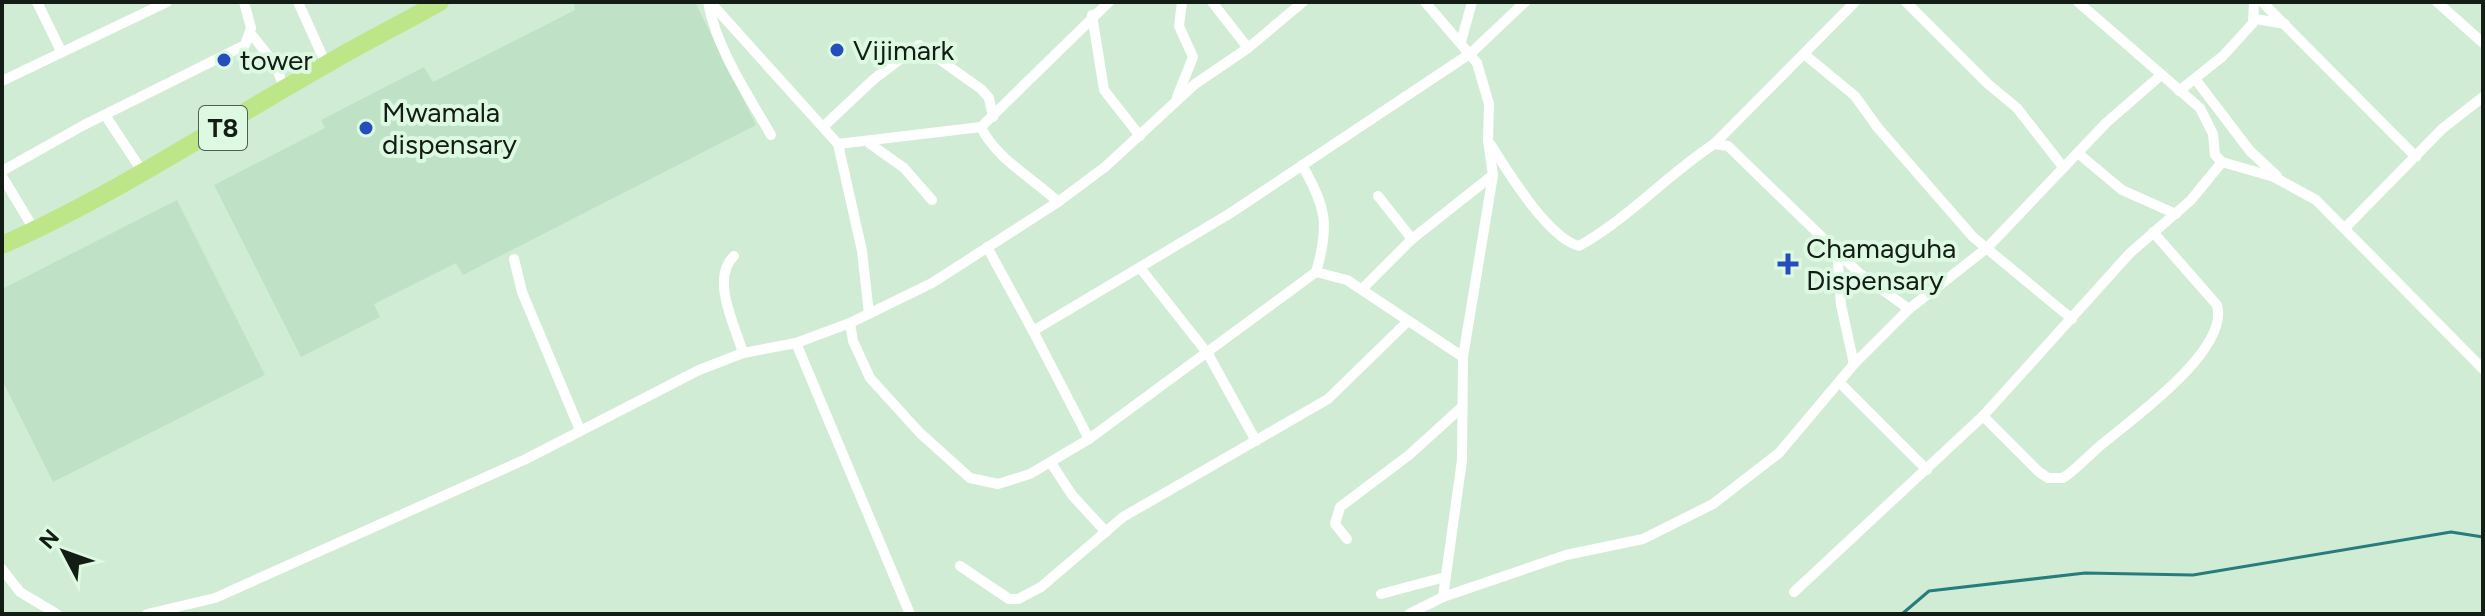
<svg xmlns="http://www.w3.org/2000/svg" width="2485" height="616" viewBox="0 0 2485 616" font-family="Figtree,sans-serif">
  <rect width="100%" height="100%" fill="#d0ecd5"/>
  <g fill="#bfe2c6">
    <path d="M574,2H695L756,125L463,275L456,263L374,304L380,317L301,357L214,185L325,128L321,120L424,67L433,82L575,10Z"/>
    <path d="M177,200L265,375L53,482L2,380V289Z"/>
  </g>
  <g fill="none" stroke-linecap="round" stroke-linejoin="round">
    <path stroke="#277d7b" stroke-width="3" d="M1902,614L1929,591L2085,573L2193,575L2451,532L2483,537"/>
    <g stroke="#fff" stroke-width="10">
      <path d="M37,2L61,51"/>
      <path d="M298,2L326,64"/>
      <path d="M708,2C717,50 747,93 771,135"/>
      <path d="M710,2L838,144L862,251L869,314"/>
      <path d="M1212,2L1248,48"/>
      <path d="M1425,2L1477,63L1489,104L1488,140L1493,175L1463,357L1462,460L1443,597"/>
      <path d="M1906,2L1988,84L2017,108L2063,167"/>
      <path d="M2078,2L2200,108L2213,134L2215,155L2222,162L2274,177L2316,200L2483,369"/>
      <path d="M2262,2L2416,157"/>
      <path d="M2437,2L2483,43"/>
      <path d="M1092,15L1104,90L1140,136"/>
      <path d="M2256,19L2285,24"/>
      <path d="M252,35L275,64L285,90"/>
      <path d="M1461,42L1472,2"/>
      <path d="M1804,54L1855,96L1878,128L1973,237L2072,319"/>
      <path d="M2196,80L2250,151L2277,176"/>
      <path d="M2,81L167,2"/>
      <path d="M2179,91L2223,56L2253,23L2254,2"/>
      <path d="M1177,97L1193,57L1179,26L1182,2"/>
      <path d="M105,115L142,171"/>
      <path d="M824,126L874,79L919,45L981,89L989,98L993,117"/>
      <path d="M981,127C996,159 1033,178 1058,202"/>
      <path d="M869,143L904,168L932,200"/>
      <path d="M838,144L981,127L1109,2"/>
      <path d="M1714,144L1855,2"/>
      <path d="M1491,145C1508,172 1548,238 1579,246C1629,218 1667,175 1714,144L1728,146L1859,273L1909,309"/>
      <path d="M2079,154L2122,190L2176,214"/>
      <path d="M1302,165C1326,207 1330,225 1316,272"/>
      <path d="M2,171L84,125L245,45L251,28L244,2"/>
      <path d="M2,176L35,231"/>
      <path d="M1378,196L1412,239"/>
      <path d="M2346,227L2442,129L2483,97"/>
      <path d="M987,247L1033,331L1229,214L1471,53L1525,2"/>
      <path d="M1837,250L1841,305L1854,364"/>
      <path d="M734,256C710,279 735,325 743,353"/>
      <path d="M514,259L522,292L580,430"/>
      <path d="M1141,269L1208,354L1256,441"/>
      <path d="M1362,289L1412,239L1493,175"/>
      <path d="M850,323L853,341L870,378L920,433L970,478L998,484L1030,474L1089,439L1316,272L1347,280L1463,357"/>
      <path d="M1033,331L1089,439"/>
      <path d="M796,343L910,614"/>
      <path d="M1841,384L1927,470"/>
      <path d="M1983,416L2039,472L2048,478H2063C2077,469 2089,455 2101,445C2132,419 2230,350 2217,305L2153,232"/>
      <path d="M1051,463L1072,495L1106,532"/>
      <path d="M1347,539L1335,524L1340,507L1409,455L1462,407"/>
      <path d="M960,566L1009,599H1018L1041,587L1123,517L1328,399L1407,322"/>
      <path d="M2,569L20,592L57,614"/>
      <path d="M1794,592L1983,416L2130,253L2191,200L2222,162"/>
      <path d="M1381,594L1445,577"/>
      <path d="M147,614L215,598L526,459L699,370L743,353L796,343L850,323L932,283L1058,202L1105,167L1195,84L1248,48L1303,2"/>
      <path d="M1409,614L1443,597L1566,555L1643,539L1713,504L1779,453L1854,364L1909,309L1987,248L2106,123L2160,76"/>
    </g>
    <path stroke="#bce687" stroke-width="18" d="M2,245C115,195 219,125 327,64C364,42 403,23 440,2"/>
  </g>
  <g fill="#254ebd" stroke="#ddf9e2" stroke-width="3">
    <circle cx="837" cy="50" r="8"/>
    <circle cx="224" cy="60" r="8"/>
    <circle cx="366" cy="128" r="8"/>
    <path d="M1784 252h8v8h8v8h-8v8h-8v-8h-8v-8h8z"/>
  </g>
  <g text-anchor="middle" stroke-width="8" stroke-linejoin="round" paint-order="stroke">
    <rect fill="#ddf9e2" stroke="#505f52" stroke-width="2" x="199" y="106" width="48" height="44" rx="6"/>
    <g font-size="26" font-weight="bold" fill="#131d15">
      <text x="223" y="137">T8</text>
    </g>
    <g font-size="28" fill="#131d15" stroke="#ddf9e2" text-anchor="start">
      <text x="853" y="60">Vijimark</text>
      <text x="240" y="70">tower</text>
      <text x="382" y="122">Mwamala<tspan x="382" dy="32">dispensary</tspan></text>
      <text x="1806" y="258">Chamaguha<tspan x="1806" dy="32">Dispensary</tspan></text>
    </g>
  </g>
  <rect width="2485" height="616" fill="none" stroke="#131d15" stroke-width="8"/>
  <g transform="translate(64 552) rotate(311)" stroke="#ddf9e2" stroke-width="6" paint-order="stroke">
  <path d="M0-6L14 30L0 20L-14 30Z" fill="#131d15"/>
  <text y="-12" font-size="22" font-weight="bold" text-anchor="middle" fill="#131d15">N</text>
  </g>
</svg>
